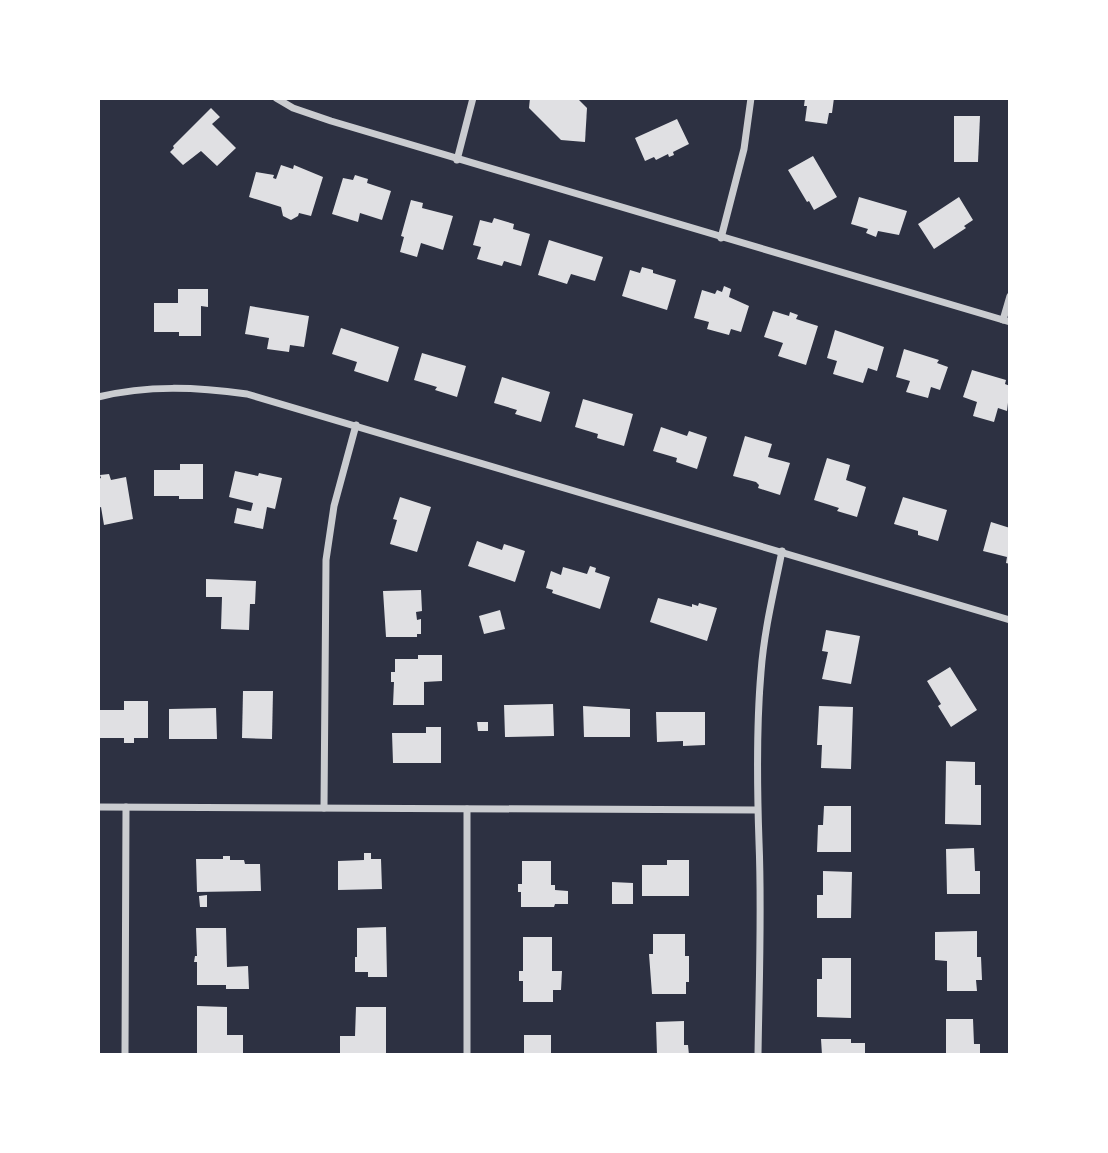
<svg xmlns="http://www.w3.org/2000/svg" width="1108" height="1153" viewBox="0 0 1108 1153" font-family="'Libre Baskerville',serif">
  <rect width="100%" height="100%" fill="#2d3142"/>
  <g fill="#e0e0e3">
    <path d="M530,98H577L587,108L585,142L561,140L529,108Z"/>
    <path d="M805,98H834L832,113H829L827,124L805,121L807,106H804Z"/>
    <path d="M211,108L220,117L212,124L236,148L217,166L201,151L183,165L170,152L174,148L173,146Z"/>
    <path d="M954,116H980L978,162H954Z"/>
    <path d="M677,119L689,144L673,152L674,155L669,157L668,154L656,160L654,157L645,161L635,138Z"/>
    <path d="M813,156L837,197L814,210L809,201L807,202L788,170Z"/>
    <path d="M281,165L293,169L294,165L323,177L311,216L299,213L298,216L291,220L283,216L281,207L249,197L256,172L274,175L273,178L276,179Z"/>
    <path d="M355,175L368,179L367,183L391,191L382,220L360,213L358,222L332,214L343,178L353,180Z"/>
    <path d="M859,197L907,211L899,235L878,231L876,237L866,233L868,229L851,224Z"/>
    <path d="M959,197L973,220L964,226L966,228L934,249L918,224Z"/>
    <path d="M411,200L423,203L422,208L453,216L443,250L421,243L417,257L400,252L404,237L401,236Z"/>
    <path d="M494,218L514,224L513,229L530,234L521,266L504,261L502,266L477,259L481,247L473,245L480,220L492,223Z"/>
    <path d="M549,240L603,257L595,281L571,274L567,284L538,275Z"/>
    <path d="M642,267L653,270V273L676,280L667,310L622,296L630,270L640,273Z"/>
    <path d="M724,286L731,289L729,297L749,306L741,332L731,329L729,335L707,329L709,322L694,318L702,290L715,294L717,290L722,292Z"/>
    <path d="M178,289H208V307L201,306V336H179V332H154V303H178Z"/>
    <path d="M250,306L309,316L304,347L290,345L289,352L267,349L269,338L245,334Z"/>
    <path d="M773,311L789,316L790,312L798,315L796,319L818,326L806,365L778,356L783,343L764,337Z"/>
    <path d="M341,328L399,347L388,382L354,371L357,362L332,354Z"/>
    <path d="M835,330L884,347L877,371L868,368L863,383L833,374L837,361L827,358Z"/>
    <path d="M904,349L939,360L937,363L948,367L940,390L931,387L928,398L906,392L910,381L896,377Z"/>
    <path d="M422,353L466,366L457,397L435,390L437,387L414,380Z"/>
    <path d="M972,370L1006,380L1005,384L1010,386L1007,411L998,408L994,422L973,416L977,402L963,397Z"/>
    <path d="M502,377L550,392L541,422L515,414L517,410L494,403Z"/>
    <path d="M583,399L633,414L624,446L597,438L598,434L575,427Z"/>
    <path d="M661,427L687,436L689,431L707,437L697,469L676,462L677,458L653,451Z"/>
    <path d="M745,436L772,444L768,457L790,463L780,495L758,488L759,485L756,482L733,476Z"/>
    <path d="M827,458L850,465L846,480L866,487L857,517L837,511L839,508L814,500Z"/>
    <path d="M180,464H203V499H179V496H154V470H180Z"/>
    <path d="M235,471L258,476L259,473L282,478L275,509L267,507L263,529L234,523L237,508L251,511L253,503L229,497Z"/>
    <path d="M109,474L111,480L126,477L133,519L104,525L101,507L98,508V479L101,478L100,475Z"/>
    <path d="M400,497L431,507L417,552L390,544L397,520L393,519Z"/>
    <path d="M903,497L947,510L938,541L918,535V531L894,524Z"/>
    <path d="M991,522L1010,528V564L1006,563L1007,557L983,551Z"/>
    <path d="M477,541L502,550L504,544L525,551L515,582L468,566Z"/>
    <path d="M590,566L596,568L595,572L610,577L600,609L552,593L553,590L546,588L551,571L561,575L563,567L587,574Z"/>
    <path d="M206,579L256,581L255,604H250L249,630L221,629L222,597H206Z"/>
    <path d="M421,590L422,611L416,612L417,620L421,619V634H417V637H386L383,591Z"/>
    <path d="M658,598L692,607V604L698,606L699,603L717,608L707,641L650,622Z"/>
    <path d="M500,610L505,629L484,634L479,616Z"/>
    <path d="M826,630L860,636L851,684L822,679L828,652L822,651Z"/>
    <path d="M418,655H442V681L424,682V705H393L394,682H391V672H395V659H418Z"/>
    <path d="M950,667L977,710L951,727L938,706L941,704L927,681Z"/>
    <path d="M243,691H273L272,739L242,738Z"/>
    <path d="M124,701H148V738H134V743H124V738H98V710H124Z"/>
    <path d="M553,704L554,736L505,737L504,705Z"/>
    <path d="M583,706L630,709V737H584Z"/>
    <path d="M819,706L853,707L851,769L821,768L822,745H817Z"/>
    <path d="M216,708L217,739H169V709Z"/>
    <path d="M656,712H705V745L683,746V741L657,742Z"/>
    <path d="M477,722H488V731H478Z"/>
    <path d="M426,727H441V763H393L392,733H426Z"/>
    <path d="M946,761L975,762V785H981V825L945,824Z"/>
    <path d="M824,806H851V852H817L818,825H823Z"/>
    <path d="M974,848L975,871H980V894H947L946,849Z"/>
    <path d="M364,853H371V859H381L382,889L338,890V861L364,860Z"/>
    <path d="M223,856H230V860H244L245,864H260L261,891L197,892L196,859H223Z"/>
    <path d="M667,860H689V896H642V865H667Z"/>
    <path d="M522,861H551V885H555V890L568,891V904H555L554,907H521V892H518V884H522Z"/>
    <path d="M823,871L852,872L851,918H817V895H823Z"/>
    <path d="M612,882L633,883V904H612Z"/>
    <path d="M207,895V907H200L199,896Z"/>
    <path d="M386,927L387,977H368V972H355V957H357V928Z"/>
    <path d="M196,928H226L227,967L248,966L249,989H226V985H197V962H194L195,956H197Z"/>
    <path d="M977,931V957H981L982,980H976L977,991H947V961L935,960V932Z"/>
    <path d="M653,934H685V956H689V982H686V994H652L649,954H653Z"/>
    <path d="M523,937H552V971H562L561,990H553V1002H523V981H519V971H523Z"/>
    <path d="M822,958H851V1018L817,1017V979H822Z"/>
    <path d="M197,1006L227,1007V1035H243V1055L197,1054Z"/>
    <path d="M356,1007H386V1053H340V1036H355Z"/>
    <path d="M946,1019H973L974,1044H980V1055H946Z"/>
    <path d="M684,1021V1045H688L689,1055H657L656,1022Z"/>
    <rect x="524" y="1035" width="27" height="20"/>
    <path d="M821,1039H851V1043H865V1055H822Z"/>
  </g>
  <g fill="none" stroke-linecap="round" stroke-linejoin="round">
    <g stroke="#caccd0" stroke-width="7">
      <path d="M276,98L293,108L331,121L1010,322"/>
      <path d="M457,160L473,98"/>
      <path d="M721,238L744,149L751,98"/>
      <path d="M1003,320L1010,296"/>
      <path d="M98,397C148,385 196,387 247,394L1010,620"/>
      <path d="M98,807L757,810"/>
      <path d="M324,808L326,560L334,506L356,425"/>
      <path d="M125,1055L126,807"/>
      <path d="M467,1055V809"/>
      <path d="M758,1055C759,984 762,913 759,842C757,785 756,729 761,672C764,631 774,591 782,551"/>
    </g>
  </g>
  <rect width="1108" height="1153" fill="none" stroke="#ffffff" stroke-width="200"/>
</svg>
